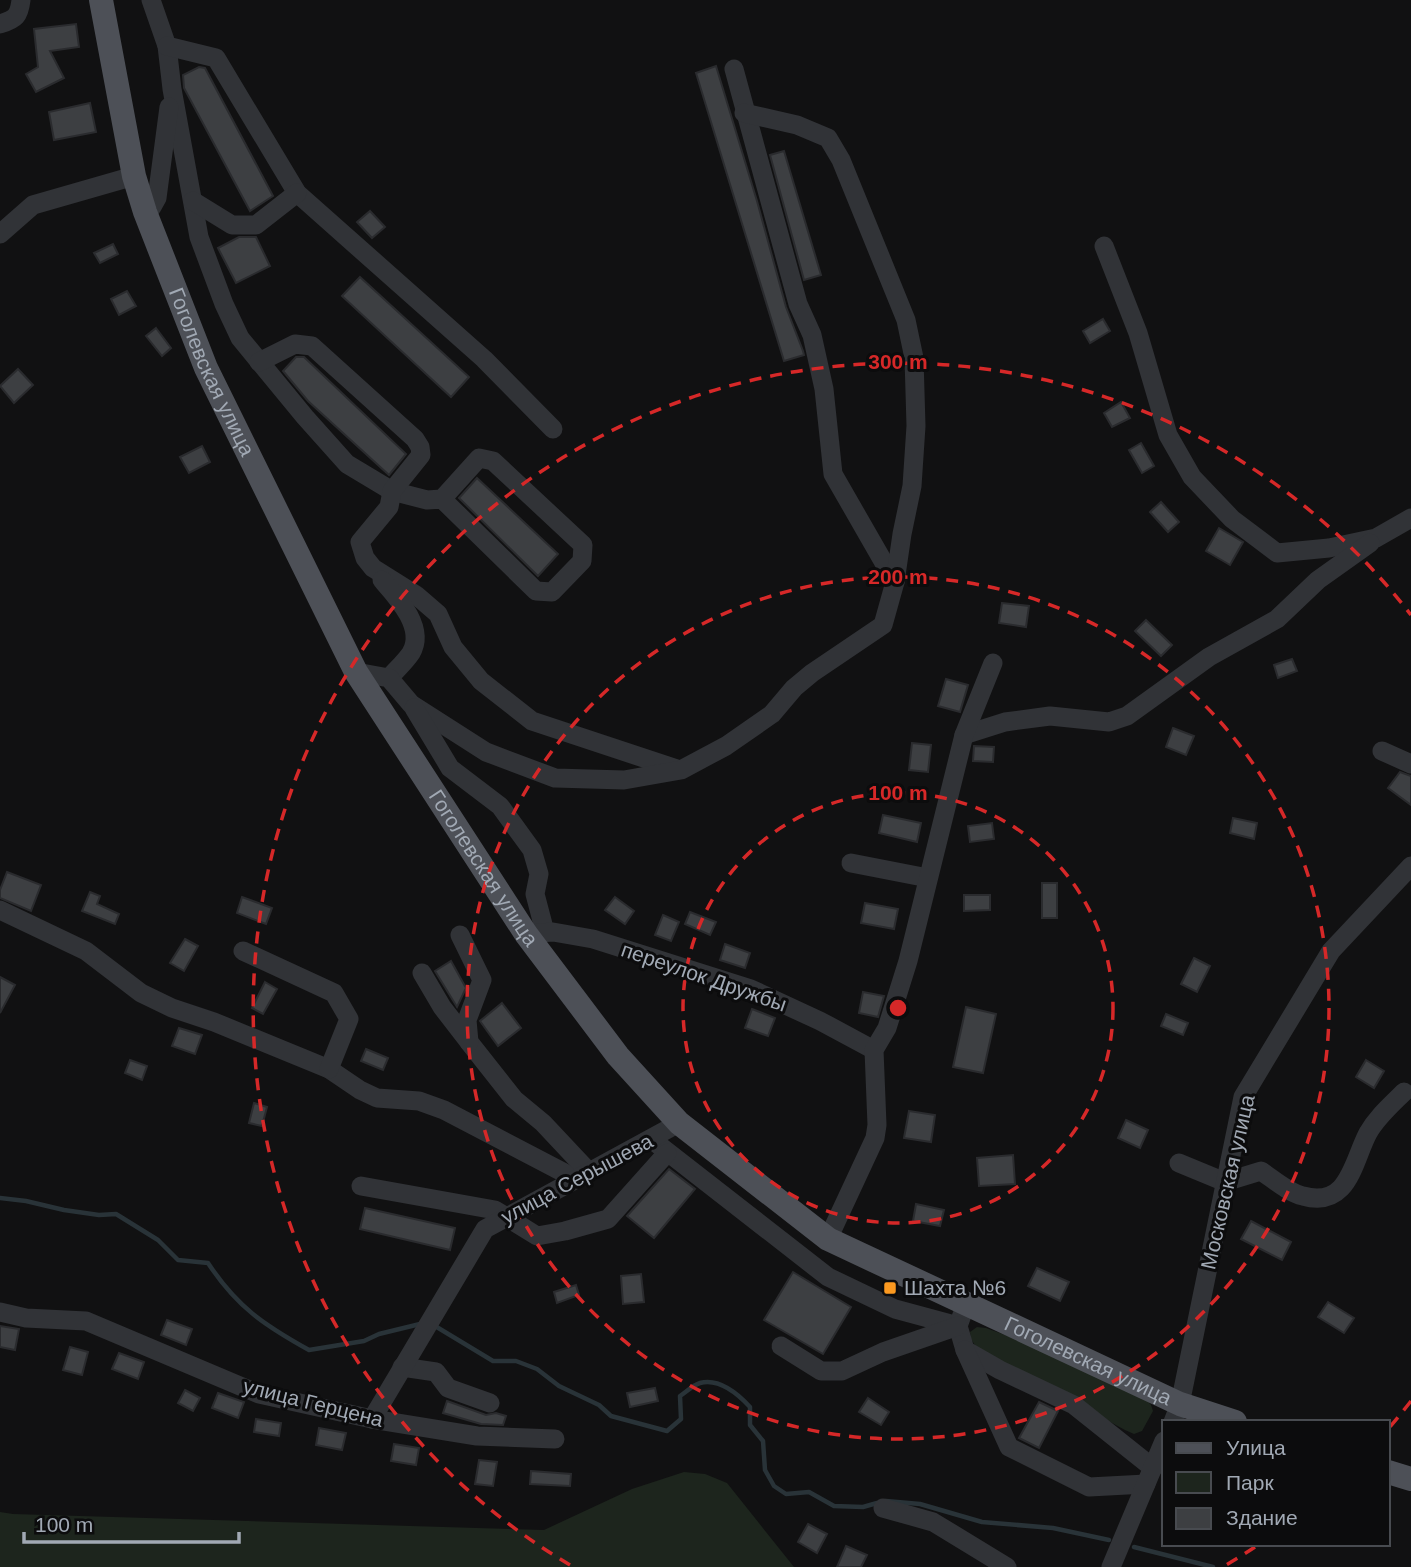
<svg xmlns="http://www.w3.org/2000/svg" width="1411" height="1567" viewBox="0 0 1411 1567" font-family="Helvetica,sans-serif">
  <rect width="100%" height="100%" fill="#111112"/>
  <g fill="#1d251d">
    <path d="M977,1327L986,1328L1038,1347L1146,1399L1151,1405L1153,1411L1142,1431L1134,1434L1125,1430L978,1350L971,1339L970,1332Z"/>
    <path d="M684,1472L705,1474L727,1483L794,1567H0V1512L13,1514L544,1530L632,1489Z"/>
  </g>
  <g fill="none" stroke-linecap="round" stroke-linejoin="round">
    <g stroke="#293338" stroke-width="4.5">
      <path d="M0,1198L26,1201L64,1210L99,1215L116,1214L158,1240L178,1260L208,1263C237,1307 264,1325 309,1350L364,1341L379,1334L420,1324"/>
      <path d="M435,1326L493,1361H516L537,1369L559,1386L599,1405L611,1416L667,1431L681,1419L680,1396C686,1392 693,1385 700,1383C719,1378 738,1394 750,1407V1425L763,1441L765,1470L774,1486L786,1494L809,1492L834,1506L863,1507L877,1503"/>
      <path d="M886,1501L920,1504L982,1522L1053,1528L1109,1540"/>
      <path d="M1134,1547L1213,1567"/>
    </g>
  </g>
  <g fill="#3d3f42" stroke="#2a2b2e" stroke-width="2">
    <path d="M76,24L79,47L50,51L64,78L36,92L26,74L38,67L34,29Z"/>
    <path d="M716,66L757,201L786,307L803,351L804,355L784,361L696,73Z"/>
    <path d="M199,67L205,68L273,196L250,211L184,88L183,75Z"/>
    <path d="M90,103L96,132L54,140L49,112Z"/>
    <path d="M784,151L821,275L804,280L770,155Z"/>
    <path d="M370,211L385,227L372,238L357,222Z"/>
    <path d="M239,237H256L270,266L236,283L218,248Z"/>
    <path d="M113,244L118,254L100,263L94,253Z"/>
    <path d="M360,277L469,377L451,397L342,296Z"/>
    <path d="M127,291L136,306L119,315L111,299Z"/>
    <path d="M1103,319L1110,331L1090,343L1083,331Z"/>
    <path d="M156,328L171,348L162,356L146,336Z"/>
    <path d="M296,357H304L406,454L389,475L308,401L283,371Z"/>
    <path d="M18,369L33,385L14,403L0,386Z"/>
    <path d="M1121,402L1130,418L1112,427L1104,413Z"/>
    <path d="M1141,443L1154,466L1142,473L1129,450Z"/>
    <path d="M202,446L210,462L189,473L180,457Z"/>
    <path d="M477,478L558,554L538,576L459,498Z"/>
    <path d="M1161,502L1179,522L1168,532L1150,512Z"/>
    <path d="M1219,528L1243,542L1230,565L1206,551Z"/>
    <path d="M1002,603L1029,606L1026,627L999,623Z"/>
    <path d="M1146,620L1172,645L1161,656L1135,631Z"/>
    <path d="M1292,659L1297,671L1278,678L1274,665Z"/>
    <path d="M946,679L968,685L960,712L938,706Z"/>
    <path d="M1173,728L1194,736L1186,755L1166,747Z"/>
    <path d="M912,743L931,745L928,772L909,770Z"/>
    <path d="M974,746L994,747L993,762L973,761Z"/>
    <path d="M1400,772L1411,776V805L1388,788Z"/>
    <path d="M883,815L921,823L917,842L879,833Z"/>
    <path d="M1233,818L1257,823L1254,839L1230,833Z"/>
    <path d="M992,823L994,839L970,842L968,826Z"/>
    <path d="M7,872L41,885L31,911L0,898V890Z"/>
    <rect x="1042" y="883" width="15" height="35"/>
    <path d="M90,892L100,896L97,904L119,914L115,924L82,911Z"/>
    <path d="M964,895H990V910L964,911Z"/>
    <path d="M242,897L272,908L266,924L237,913Z"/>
    <path d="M615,897L634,911L625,924L605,910Z"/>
    <path d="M865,903L898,909L894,929L861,923Z"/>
    <path d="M690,912L716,922L710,935L685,924Z"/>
    <path d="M663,915L679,922L671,941L655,935Z"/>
    <path d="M185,939L198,946L184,971L170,963Z"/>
    <path d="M725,944L750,953L745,968L720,960Z"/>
    <path d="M1194,958L1210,966L1197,992L1181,984Z"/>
    <path d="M451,961L466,988L457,1007L435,971Z"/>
    <path d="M0,977L15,985L0,1013Z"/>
    <path d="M265,982L277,989L263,1014L252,1008Z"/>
    <path d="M863,992L884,996L878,1017L859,1013Z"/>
    <path d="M502,1003L521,1028L498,1046L480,1021Z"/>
    <path d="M966,1007L996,1014L983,1073L953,1067Z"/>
    <path d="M752,1009L775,1018L768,1036L745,1028Z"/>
    <path d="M1166,1014L1188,1023L1183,1035L1161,1026Z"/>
    <path d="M179,1028L202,1035L195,1054L172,1046Z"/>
    <path d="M366,1049L388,1058L383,1070L361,1061Z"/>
    <path d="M130,1060L147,1066L142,1080L125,1073Z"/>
    <path d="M1366,1060L1384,1071L1374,1088L1356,1077Z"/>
    <path d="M254,1103L267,1107L262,1126L249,1123Z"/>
    <path d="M909,1111L935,1115L931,1142L904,1138Z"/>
    <path d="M1126,1120L1148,1130L1140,1148L1118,1138Z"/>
    <path d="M1013,1155L1015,1184L979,1186L977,1158Z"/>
    <path d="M669,1169L695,1189L654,1238L627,1216Z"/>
    <path d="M916,1204L944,1210L940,1226L913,1221Z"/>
    <path d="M365,1208L455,1228L450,1250L360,1229Z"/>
    <path d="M1251,1221L1291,1242L1282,1260L1241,1239Z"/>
    <path d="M1037,1268L1069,1282L1060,1301L1028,1286Z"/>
    <path d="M793,1272L851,1307L823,1354L764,1320Z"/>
    <path d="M641,1274L644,1302L623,1304L621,1276Z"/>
    <path d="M576,1285L579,1295L557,1303L554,1292Z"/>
    <path d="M1328,1302L1354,1318L1344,1333L1318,1317Z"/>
    <path d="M167,1320L192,1329L186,1345L161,1335Z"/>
    <path d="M0,1326L19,1329L15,1350L0,1347Z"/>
    <path d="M70,1347L88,1352L82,1375L63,1370Z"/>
    <path d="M119,1353L144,1362L138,1379L112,1369Z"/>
    <path d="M655,1388L658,1401L630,1407L627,1393Z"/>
    <path d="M185,1390L200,1398L193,1411L178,1403Z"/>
    <path d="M218,1393L244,1402L238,1418L212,1408Z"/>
    <path d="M868,1398L889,1412L881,1425L859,1412Z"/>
    <path d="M447,1401L486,1415L496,1413L506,1416L503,1425L481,1424L443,1413Z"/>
    <path d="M1039,1402L1058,1411L1039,1448L1019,1438Z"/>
    <path d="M256,1419L281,1423L279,1436L254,1432Z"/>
    <path d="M319,1428L346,1433L342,1450L316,1445Z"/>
    <path d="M394,1444L419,1448L416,1465L391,1461Z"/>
    <path d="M479,1460L497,1462L493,1486L475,1484Z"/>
    <path d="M531,1471L571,1474L570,1486L530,1484Z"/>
    <path d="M808,1524L827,1534L817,1553L798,1542Z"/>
    <path d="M846,1546L867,1555L861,1567H837Z"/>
  </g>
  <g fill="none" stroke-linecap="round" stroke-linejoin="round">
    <g stroke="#313337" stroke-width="19">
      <path d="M151,0L167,46L172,89L199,237L224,304L240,338L305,417L347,464L392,491L427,500L442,499L536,591L552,592L582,561L583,545L493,461L479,458L442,499"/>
      <path d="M0,24C16,19 19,16 21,0"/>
      <path d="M167,46L216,58L297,193L484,359L553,429"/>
      <path d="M734,69L798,304L812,335L824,389L833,474L895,582"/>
      <path d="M193,201L232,225H256L297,193"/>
      <path d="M145,212L152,207L157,198L169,107"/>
      <path d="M0,234L33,205L134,176"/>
      <path d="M1104,246L1138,333L1168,435L1192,477L1232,519L1277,553L1329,548L1376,538L1411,518"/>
      <path d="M259,362L295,344L312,346L415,439L420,447L421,455L392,491L389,507L360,542L365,558L373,568L416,595L438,614L453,647L481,681L532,721L677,769"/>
      <path d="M382,580C397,597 426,628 411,653C405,662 396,670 389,678"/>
      <path d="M356,672L389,678L411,704L486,752L555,778L624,780L681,770L726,746L772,714L794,688L812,673L883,625L895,582L902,534L912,486L916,426L914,358L906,320L841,160L828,138L797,125L744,113"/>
      <path d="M414,708L450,768L500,806L532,850L539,874L535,894L545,932"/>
      <path d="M964,735L1005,722L1050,716L1109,722L1127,716L1209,657L1277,619L1318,580L1370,543"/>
      <path d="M1382,751L1411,764"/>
      <path d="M851,863L928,878"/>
      <path d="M0,910L86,951L141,993L172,1008L214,1022L329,1069L360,1090L377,1098L419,1101L444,1110L576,1179"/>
      <path d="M526,934L553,932L593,939L751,989L820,1021L874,1050"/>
      <path d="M460,935L482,980L467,1020L469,1042L514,1099L543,1123L589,1172"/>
      <path d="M243,951L334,993L349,1019L329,1069"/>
      <path d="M422,973L442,1007L469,1042"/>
      <path d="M651,1139L828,1277L895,1309L958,1326"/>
      <path d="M1179,1163L1225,1182L1261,1171C1273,1179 1289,1193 1303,1196C1349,1209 1353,1161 1368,1133C1377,1117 1391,1105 1404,1092"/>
      <path d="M361,1186L495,1210L537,1236L565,1231L608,1219L667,1153"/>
      <path d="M828,1239L875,1138L877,1125L874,1050L887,1028L908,961L964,735L993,663"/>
      <path d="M0,1312L26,1318L86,1321L259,1394L372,1419L477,1436L555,1439"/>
      <path d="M962,1315L958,1326L965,1350L1000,1370L1074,1405L1153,1468"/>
      <path d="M781,1346L821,1371H842L883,1352L958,1326"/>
      <path d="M965,1350L1009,1447L1089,1487L1146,1484"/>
      <path d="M402,1367L436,1372L448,1388L490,1403"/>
      <path d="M372,1419L485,1229L679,1123"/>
      <path d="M1173,1422L1180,1404L1243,1097L1331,951L1411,866"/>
      <path d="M883,1508L933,1522L1007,1567"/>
      <path d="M1111,1567L1164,1441"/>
    </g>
    <g stroke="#4d5057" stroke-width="24">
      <path id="s1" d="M101,0L134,176L145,212L206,368L356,672L526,934L618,1056L679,1123L828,1239L1180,1404L1235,1422"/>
      <path d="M1388,1472L1411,1479"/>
    </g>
  </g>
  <g fill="none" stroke="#d62828" stroke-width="3.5" stroke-dasharray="12 9">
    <circle cx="898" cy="1008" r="215"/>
    <circle cx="898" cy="1008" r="431"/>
    <path d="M1411 1401A646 646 0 0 1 1389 1428M1255 1547A646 646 0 0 1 1226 1565M570 1565A646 646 0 1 1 1411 615"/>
  </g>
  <rect fill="#fb9920" stroke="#0c0c0d" stroke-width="2.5" x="883" y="1281" width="14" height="14" rx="3.5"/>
  <g text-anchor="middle" stroke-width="6" stroke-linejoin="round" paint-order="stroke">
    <g font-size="21" fill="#a1a9b4" stroke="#0c0c0d">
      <text dy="7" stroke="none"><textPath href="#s1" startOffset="390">Гоголевская улица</textPath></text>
      <text dy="7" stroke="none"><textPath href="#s1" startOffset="957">Гоголевская улица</textPath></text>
      <text transform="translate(704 977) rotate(19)" y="7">переулок Дружбы</text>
      <text transform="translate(577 1179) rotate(-28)" y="7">улица Серышева</text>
      <text transform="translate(1228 1182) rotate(-77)" y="7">Московская улица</text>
      <text dy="7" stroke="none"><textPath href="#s1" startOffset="1755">Гоголевская улица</textPath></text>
      <text transform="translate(313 1403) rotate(14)" y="7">улица Герцена</text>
    </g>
    <g font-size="21" fill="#a1a9b4" stroke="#0c0c0d" text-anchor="start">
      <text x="904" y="1295">Шахта №6</text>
    </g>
  </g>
  <circle cx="898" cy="1008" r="10" fill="#d62828" stroke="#0c0c0d" stroke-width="3.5"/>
  <g font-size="21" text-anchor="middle" font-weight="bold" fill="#d62828" stroke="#0c0c0d" stroke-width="6" stroke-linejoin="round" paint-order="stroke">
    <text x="898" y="369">300 m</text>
    <text x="898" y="584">200 m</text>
    <text x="898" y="800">100 m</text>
  </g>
  <rect x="1162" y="1420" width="228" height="126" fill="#0c0c0d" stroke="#484b50" stroke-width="2"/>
  <rect x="1176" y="1443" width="35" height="10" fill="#4d5057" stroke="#484b50" stroke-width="2"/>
  <text x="1226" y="1455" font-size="21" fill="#a1a9b4">Улица</text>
  <rect x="1176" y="1472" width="35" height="21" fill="#1d251d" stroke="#484b50" stroke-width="2"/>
  <text x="1226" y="1490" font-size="21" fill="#a1a9b4">Парк</text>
  <rect x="1176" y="1508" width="35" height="21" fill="#3d3f42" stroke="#484b50" stroke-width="2"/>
  <text x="1226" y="1525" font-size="21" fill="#a1a9b4">Здание</text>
  <path d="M24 1532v10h215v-10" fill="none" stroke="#a1a9b4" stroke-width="3.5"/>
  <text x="35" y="1532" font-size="21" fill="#a1a9b4" stroke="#0c0c0d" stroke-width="5" paint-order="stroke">100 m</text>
</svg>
